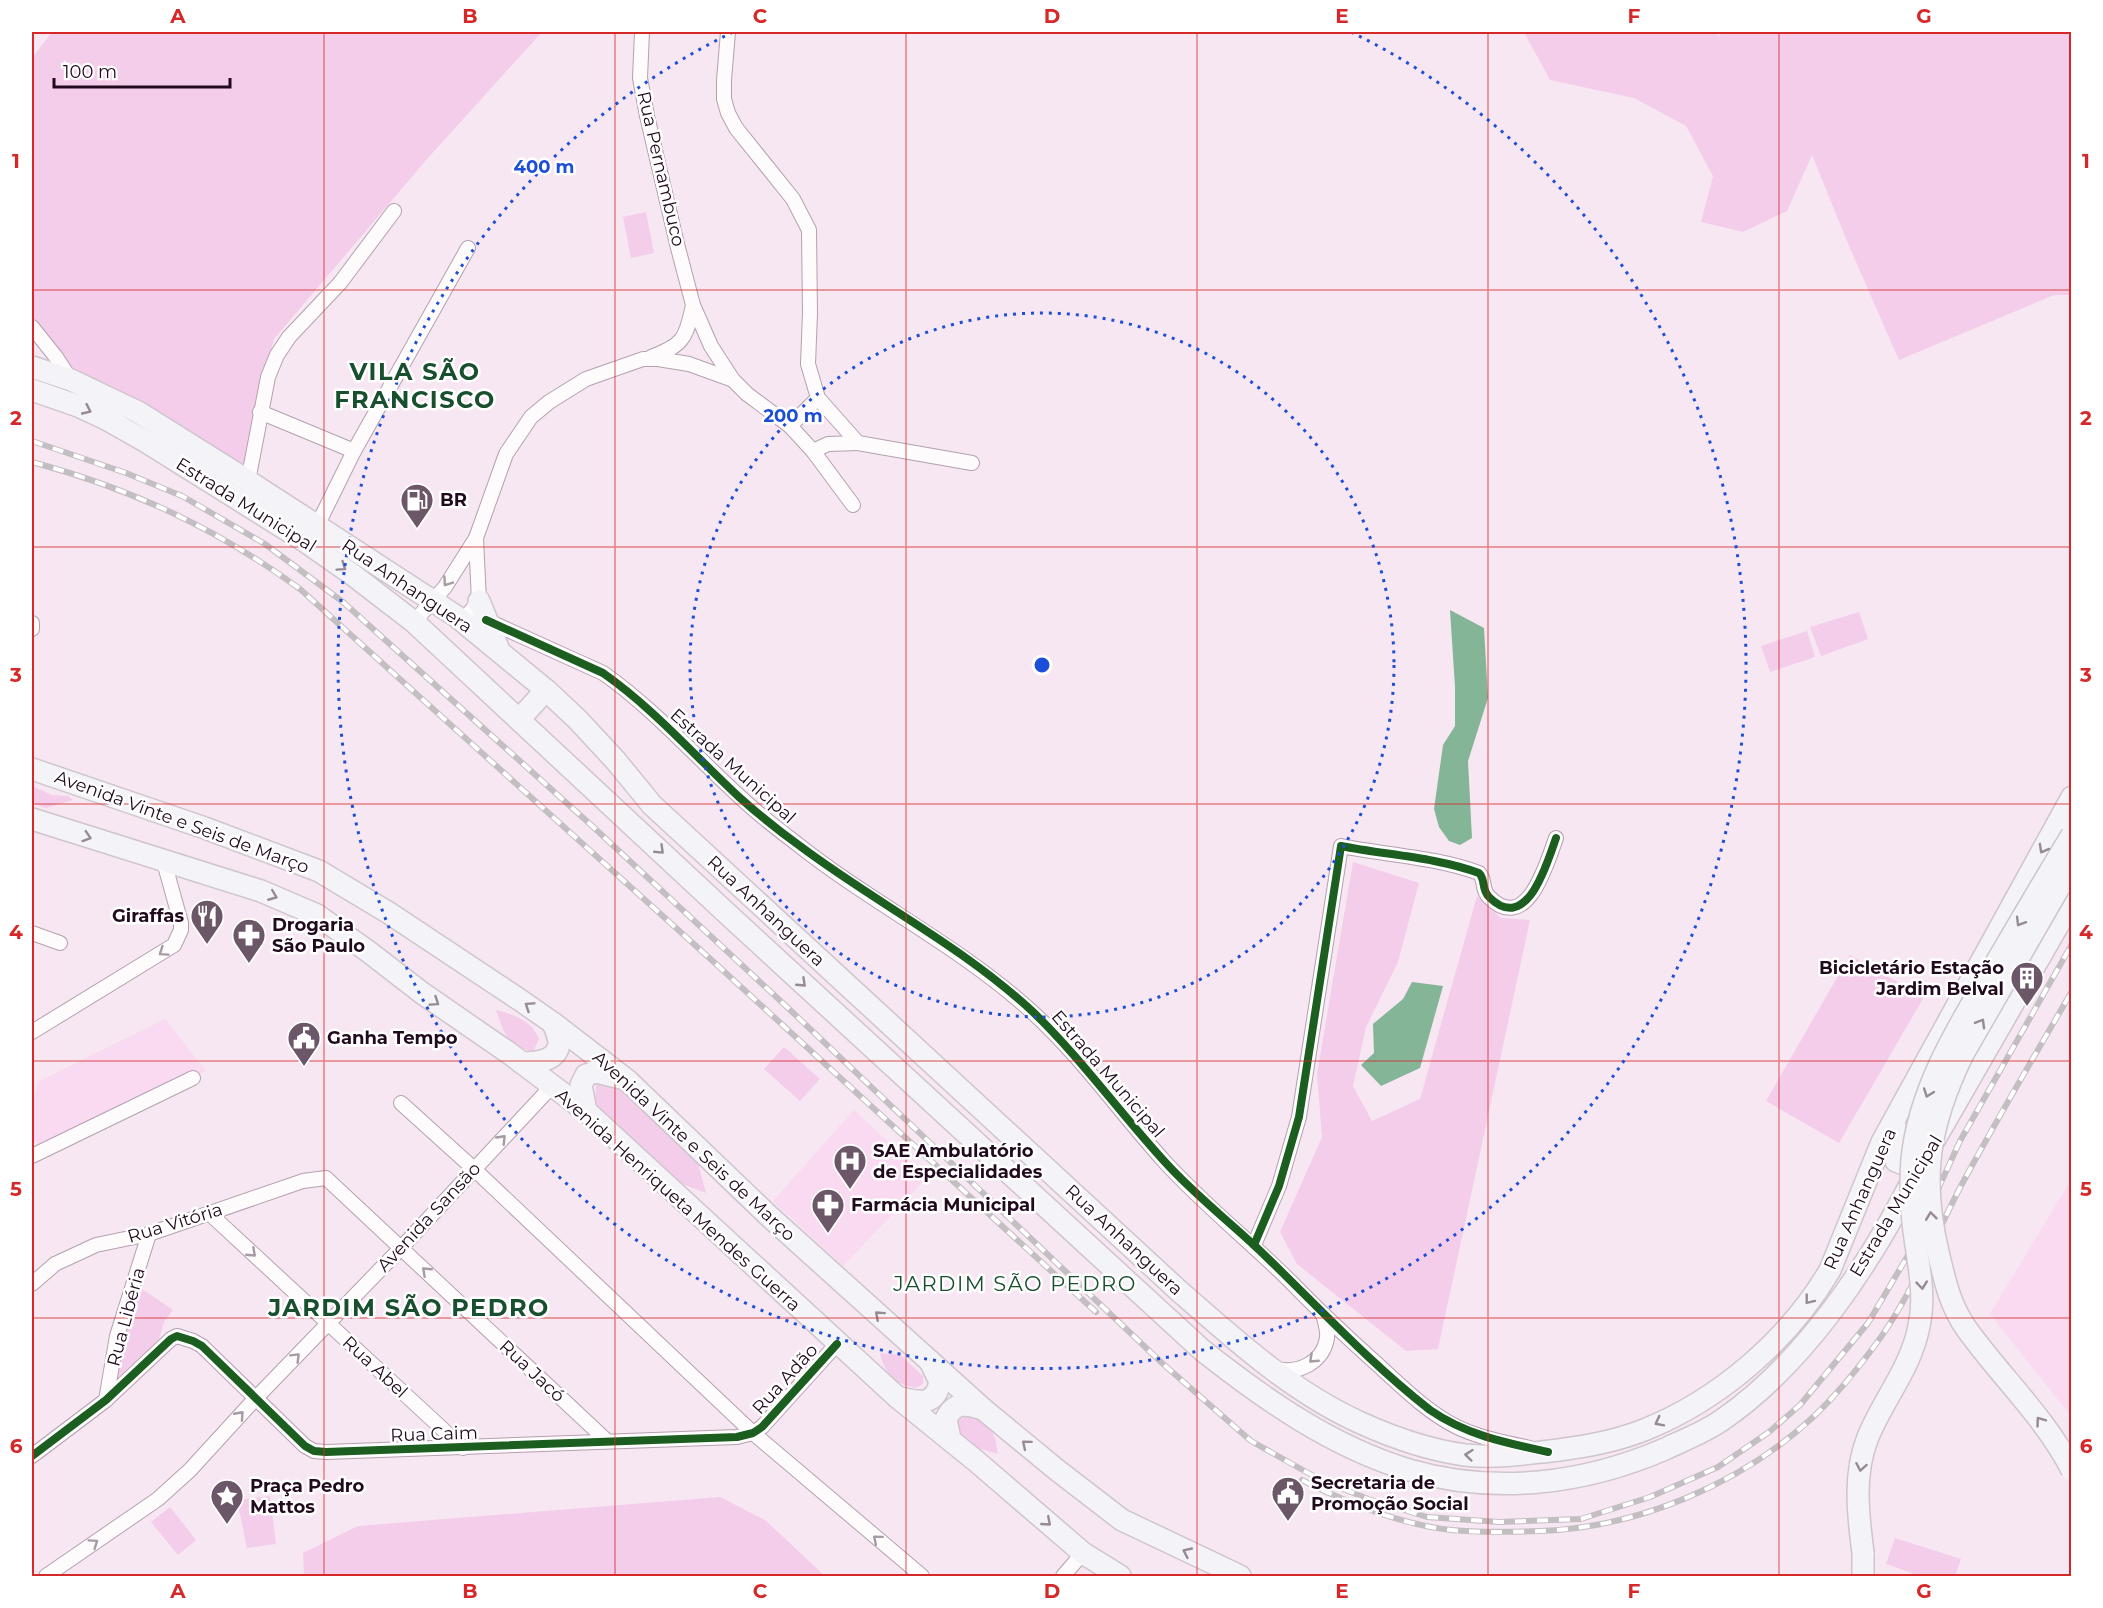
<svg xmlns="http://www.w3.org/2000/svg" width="2103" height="1608" viewBox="0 0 2103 1608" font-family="Montserrat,sans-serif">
  <rect width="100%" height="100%" fill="#f7e7f2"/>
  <g fill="#f9daf1">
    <path d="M165,1019L206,1071L38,1144L32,1138V1112L38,1082Z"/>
    <path d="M854,1110L927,1178L843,1266L773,1201Z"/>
    <path d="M2071,1180V1416L1990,1314Z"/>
  </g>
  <g fill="#f4cdea">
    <path d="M52,32H542L427,159L274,339L254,417L246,473L76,375L32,322V58Z"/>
    <path d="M1524,32H1715L1718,36L1726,32H2071V295H2054L1899,360L1849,246L1812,155L1787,211L1743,232L1701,222L1713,176L1686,126L1634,98L1550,80Z"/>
    <path d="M646,212L654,253L631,258L623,217Z"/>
    <path d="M1859,612L1868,639L1821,656L1810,627Z"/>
    <path d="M1807,631L1815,657L1770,672L1761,646Z"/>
    <path d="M32,786L52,795L68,796L73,800L46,808L32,803Z"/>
    <path d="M1353,862L1419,883L1398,962L1366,1027L1353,1086L1372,1121L1420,1099L1477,896L1501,918L1530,920L1438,1349L1406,1351L1297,1264L1280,1232L1322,1137L1317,1074Z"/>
    <path d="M1850,955L1924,997L1839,1143L1766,1101Z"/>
    <path d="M496,1010C515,1015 531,1020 539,1039L533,1052C505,1043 505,1035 496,1010Z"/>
    <path d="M784,1047L820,1079L800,1101L764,1069Z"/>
    <path d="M596,1085H617L696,1156L706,1193L677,1182L595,1106Z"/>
    <path d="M136,1285L173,1310L164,1322L159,1339L115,1380L122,1333Z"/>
    <path d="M880,1353L900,1355L923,1376V1384L916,1388C894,1384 885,1375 880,1353Z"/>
    <path d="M954,1412H970L989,1426L995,1438L998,1454L977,1448L958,1433Z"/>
    <path d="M270,1496L276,1544L247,1548L237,1500Z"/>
    <path d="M720,1497L765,1520L825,1576H309L304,1574L303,1553L358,1526Z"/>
    <path d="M170,1507L196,1540L178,1555L151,1522Z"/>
    <path d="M1895,1538L1961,1559L1955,1576H1920L1886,1564Z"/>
  </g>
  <g fill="#84b596">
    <path d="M1450,610L1484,628L1488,698L1468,761L1472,838L1460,845L1449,841L1439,827L1434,809L1443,745L1455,726V687Z"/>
    <path d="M1412,982L1443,986L1420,1068L1381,1086L1361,1065L1374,1053L1373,1024L1403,999Z"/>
  </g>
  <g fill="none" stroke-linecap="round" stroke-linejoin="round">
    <defs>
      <g id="minor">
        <path d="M642,32L640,78L647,116L677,244L693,305L711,346L733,380"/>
        <path d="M728,32L724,80V99L728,113L736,128L793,199L809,230L810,313L808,364L818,398L858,443L972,463"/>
        <path d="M32,327L56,357L71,380"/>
        <path d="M651,357C683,345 686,339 693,305"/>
        <path d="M260,412L354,451"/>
        <path d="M790,426L818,398"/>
        <path d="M813,451L828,444L858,443"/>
        <path d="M248,481L268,377L277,355L289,337L340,283L394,211"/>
        <path d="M317,526L354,451L468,248"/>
        <path d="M486,620L603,673C653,708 694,755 739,796C757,813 776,828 796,843C871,903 958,945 1030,1010C1079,1054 1120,1112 1164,1161C1204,1205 1251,1242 1293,1284C1320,1312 1348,1338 1377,1364C1402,1387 1428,1413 1459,1428C1481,1438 1506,1443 1530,1448"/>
        <path d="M414,622L445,587L476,538L506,454L531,417L549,402L586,379L643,359H658L689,364L733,380L747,394L790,426L813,451L853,505"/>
        <path d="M462,622L479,601L476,538"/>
        <path d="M32,623V629"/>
        <path d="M32,933L60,943"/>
        <path d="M32,1032L174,945L181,930V923L164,862"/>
        <path d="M401,1103L474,1169L753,1433L922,1576"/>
        <path d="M32,1156L193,1078"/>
        <path d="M209,1213L463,1448"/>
        <path d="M1254,1245L1279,1186L1299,1117L1341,846C1386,855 1435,857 1479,873C1486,880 1481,889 1489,897C1527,935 1547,863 1556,838"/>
        <path d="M32,1284L55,1264L96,1245L149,1234L303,1181L326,1178L606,1440"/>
        <path d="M1276,1369C1298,1374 1323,1363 1327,1338C1328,1330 1325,1322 1323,1314"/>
        <path d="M106,1400L117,1336L149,1234"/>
        <path d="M32,1456L106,1400L171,1339L177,1336L193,1341L202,1346L305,1446L314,1451L326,1452L737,1437L753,1433L762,1427L837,1344"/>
        <path d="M46,1576L158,1499L190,1470L255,1399L401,1248L552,1086"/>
        <path d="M1063,1576L1083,1553"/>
      </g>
      <g id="primary">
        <path d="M32,367L71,380L138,412L248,481L456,616L546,690L577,719L616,761L652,805L1178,1290C1235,1340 1292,1392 1361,1423C1394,1438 1429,1450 1465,1455C1491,1458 1516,1455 1542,1452C1577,1448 1611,1443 1644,1430C1719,1400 1789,1340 1830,1270L1882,1142L2072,797"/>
        <path d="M32,390L78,406L108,420L145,441L303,540L353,575L414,622L734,920L1202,1350C1264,1399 1332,1447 1409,1470C1496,1495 1584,1484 1665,1449C1684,1440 1705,1432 1722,1420C1804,1364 1870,1264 1914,1177"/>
        <path d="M479,601L498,648"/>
        <path d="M525,713L546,690"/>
        <path d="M32,769L205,828L319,871L389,913L520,1000L553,1023L627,1080L770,1217L983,1409L1057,1470L1122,1520L1240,1576"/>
        <path d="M32,819L261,891L317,915L369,952L422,993L509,1053L586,1111L897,1397L976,1461L1083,1553L1120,1576"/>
        <path d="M522,1063C536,1063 560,1061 559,1041C558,1035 555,1028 553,1023"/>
        <path d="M586,1111L581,1085L586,1075L596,1072L621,1078"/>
        <path d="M1895,1126L1893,1150L1896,1161L1908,1166L1923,1160"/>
        <path d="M1935,1139L2072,901"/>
        <path d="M897,1397C916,1402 935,1408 940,1382L930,1361"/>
        <path d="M950,1439L946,1419C954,1401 967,1404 983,1409"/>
        <path d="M1863,1576V1553"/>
      </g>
    </defs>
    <use href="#minor" stroke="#b3a1af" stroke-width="16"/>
    <use href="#primary" stroke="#cfc5cd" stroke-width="24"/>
    <use href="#minor" stroke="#fefbfd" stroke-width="14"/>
    <use href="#primary" stroke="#f4f3f7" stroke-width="21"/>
    <defs>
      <g id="rail">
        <path d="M32,441L126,473L182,496L265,544L343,602L590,824L787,1007L1162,1363L1251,1441L1317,1478L1368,1499L1427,1517L1499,1522L1581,1519L1650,1497L1718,1467L1769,1432L1800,1405L1868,1323L1907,1257L1960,1141L2072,944"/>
        <path d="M32,462C132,489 216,528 300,589L716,964L1096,1312"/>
        <path d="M1302,1480C1345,1502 1402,1525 1451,1530C1481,1533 1511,1532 1540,1531C1637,1528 1741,1484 1812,1418C1838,1394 1860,1366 1881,1337C1914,1290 1935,1235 1962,1184C1997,1119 2035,1055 2072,991"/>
      </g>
    </defs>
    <use href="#rail" stroke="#c3bec2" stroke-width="6"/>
    <use href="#rail" stroke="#fff" stroke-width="4" stroke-dasharray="11" stroke-linecap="butt"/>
    <defs>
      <g id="primary-bridge">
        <path d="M2072,865L1963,1054C1928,1126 1920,1179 1939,1256C1945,1282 1951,1307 1966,1328C2000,1376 2045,1417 2072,1470"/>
        <path d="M1863,1553C1858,1514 1853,1474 1868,1437C1884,1398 1911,1368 1919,1326C1926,1294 1918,1263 1914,1231C1911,1207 1910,1183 1912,1159C1919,1089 1958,1027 1993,968C2019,924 2045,879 2072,835"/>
      </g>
    </defs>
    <use href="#primary-bridge" stroke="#cfc5cd" stroke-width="24" stroke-linecap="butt"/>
    <use href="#primary-bridge" stroke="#f4f3f7" stroke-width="21"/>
    <defs>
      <g id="cycleway">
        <path d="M486,620L603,673C653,708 694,755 739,797C758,814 779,831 800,846C876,903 962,946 1032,1011C1080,1057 1120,1113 1165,1162C1193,1193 1225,1218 1255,1246C1313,1301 1367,1361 1430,1410C1466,1435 1506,1443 1548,1452"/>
        <path d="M1254,1245L1279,1186L1299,1117L1341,846C1386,855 1435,857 1479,873C1486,880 1481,889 1489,897C1527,935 1547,863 1556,838"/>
        <path d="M32,1456L106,1400L171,1339L177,1336L193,1341L202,1346L305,1446L314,1451L326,1452L737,1437L753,1433L762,1427L837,1344"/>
      </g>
    </defs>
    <use href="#cycleway" stroke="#fff" stroke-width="11"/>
    <use href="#cycleway" stroke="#1b5e20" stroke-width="8"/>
  </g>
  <defs><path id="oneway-chevron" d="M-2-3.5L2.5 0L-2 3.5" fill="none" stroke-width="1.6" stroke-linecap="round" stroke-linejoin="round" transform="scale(1.5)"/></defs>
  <g stroke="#958a95">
    <use href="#oneway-chevron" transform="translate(87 410) rotate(25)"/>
    <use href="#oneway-chevron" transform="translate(342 567) rotate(35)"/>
    <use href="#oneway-chevron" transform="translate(87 837) rotate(18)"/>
    <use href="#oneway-chevron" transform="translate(2043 849) rotate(119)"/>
    <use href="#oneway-chevron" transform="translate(660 850) rotate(44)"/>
    <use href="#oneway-chevron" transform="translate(273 896) rotate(22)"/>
    <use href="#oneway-chevron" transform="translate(2020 922) rotate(121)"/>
    <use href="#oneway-chevron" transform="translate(802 983) rotate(43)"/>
    <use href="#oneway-chevron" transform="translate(435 1002) rotate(34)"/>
    <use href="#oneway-chevron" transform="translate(529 1006) rotate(-146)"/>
    <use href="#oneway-chevron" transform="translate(1981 1023) rotate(-60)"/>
    <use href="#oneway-chevron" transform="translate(1928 1093) rotate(110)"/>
    <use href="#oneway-chevron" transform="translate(1931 1216) rotate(-97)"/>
    <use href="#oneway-chevron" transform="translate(1922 1285) rotate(84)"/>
    <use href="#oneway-chevron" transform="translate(1809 1300) rotate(128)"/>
    <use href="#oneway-chevron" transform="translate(879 1315) rotate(-138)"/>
    <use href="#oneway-chevron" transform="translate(2040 1421) rotate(-126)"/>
    <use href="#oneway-chevron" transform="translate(1659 1422) rotate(153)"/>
    <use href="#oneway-chevron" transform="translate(1026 1444) rotate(-140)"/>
    <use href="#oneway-chevron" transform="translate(1469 1455) rotate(-174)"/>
    <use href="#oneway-chevron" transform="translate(1861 1467) rotate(100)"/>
    <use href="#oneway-chevron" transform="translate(1047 1522) rotate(41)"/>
    <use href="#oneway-chevron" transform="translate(1187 1552) rotate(-155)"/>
  </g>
  <g stroke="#a69ba4">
    <use href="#oneway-chevron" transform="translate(447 582) rotate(125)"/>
    <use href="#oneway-chevron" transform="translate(163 952) rotate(146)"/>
    <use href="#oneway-chevron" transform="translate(502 1139) rotate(-46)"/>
    <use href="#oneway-chevron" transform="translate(252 1253) rotate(43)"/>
    <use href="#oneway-chevron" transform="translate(426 1271) rotate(-137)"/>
    <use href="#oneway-chevron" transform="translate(296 1357) rotate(-45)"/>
    <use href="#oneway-chevron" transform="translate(1313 1359) rotate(137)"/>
    <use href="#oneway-chevron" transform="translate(240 1415) rotate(-48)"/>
    <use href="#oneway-chevron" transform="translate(877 1539) rotate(-140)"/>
    <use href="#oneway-chevron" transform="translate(94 1543) rotate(-35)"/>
  </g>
  <path fill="none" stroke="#d62828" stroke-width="1.5" stroke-opacity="0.55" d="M324,32V1576M615,32V1576M906,32V1576M1197,32V1576M1488,32V1576M1779,32V1576M32,290H2072M32,547H2072M32,804H2072M32,1061H2072M32,1318H2072"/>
  <g fill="none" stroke="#1d4ed8" stroke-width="3" stroke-dasharray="3 6">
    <circle cx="1042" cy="665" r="352"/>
    <path d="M1351 32A704 704 0 1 1 733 32"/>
  </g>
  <defs>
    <symbol id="fuel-pin" viewBox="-11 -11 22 30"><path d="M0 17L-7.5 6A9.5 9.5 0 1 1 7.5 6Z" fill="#6c5768" stroke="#fff"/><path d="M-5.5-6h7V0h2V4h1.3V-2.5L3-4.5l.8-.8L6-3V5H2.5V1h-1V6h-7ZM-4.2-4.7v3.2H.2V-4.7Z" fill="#fff"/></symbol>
    <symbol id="restaurant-pin" viewBox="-11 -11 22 30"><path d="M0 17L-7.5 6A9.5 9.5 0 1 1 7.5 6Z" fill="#6c5768" stroke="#fff"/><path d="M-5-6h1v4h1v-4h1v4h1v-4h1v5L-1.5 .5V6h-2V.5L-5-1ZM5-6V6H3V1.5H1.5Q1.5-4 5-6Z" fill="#fff"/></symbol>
    <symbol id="pharmacy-pin" viewBox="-11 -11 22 30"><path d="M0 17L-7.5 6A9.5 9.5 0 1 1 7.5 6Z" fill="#6c5768" stroke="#fff"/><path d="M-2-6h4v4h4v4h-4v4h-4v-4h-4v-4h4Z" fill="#fff"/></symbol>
    <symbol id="building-pin" viewBox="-11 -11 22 30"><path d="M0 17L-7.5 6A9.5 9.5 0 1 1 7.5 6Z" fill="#6c5768" stroke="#fff"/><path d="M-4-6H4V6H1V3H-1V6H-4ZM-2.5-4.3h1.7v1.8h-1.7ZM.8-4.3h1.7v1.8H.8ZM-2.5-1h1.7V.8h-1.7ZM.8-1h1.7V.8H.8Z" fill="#fff"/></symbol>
    <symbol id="civic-pin" viewBox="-11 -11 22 30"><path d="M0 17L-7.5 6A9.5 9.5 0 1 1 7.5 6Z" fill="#6c5768" stroke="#fff"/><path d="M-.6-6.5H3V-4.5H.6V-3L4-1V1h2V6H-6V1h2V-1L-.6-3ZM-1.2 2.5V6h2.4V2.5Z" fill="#fff"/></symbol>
    <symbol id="hospital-pin" viewBox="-11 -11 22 30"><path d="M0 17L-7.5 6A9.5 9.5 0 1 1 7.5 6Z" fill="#6c5768" stroke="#fff"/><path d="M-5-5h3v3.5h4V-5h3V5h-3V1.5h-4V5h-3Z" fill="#fff"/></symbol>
    <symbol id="sight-pin" viewBox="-11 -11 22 30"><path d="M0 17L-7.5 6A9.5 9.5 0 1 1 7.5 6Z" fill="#6c5768" stroke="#fff"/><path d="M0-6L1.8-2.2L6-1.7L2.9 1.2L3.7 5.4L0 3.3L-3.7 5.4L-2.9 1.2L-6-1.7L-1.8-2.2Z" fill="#fff"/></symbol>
  </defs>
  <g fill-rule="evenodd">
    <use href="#fuel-pin" x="398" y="481" width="38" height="52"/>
    <use href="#restaurant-pin" x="188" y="897" width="38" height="52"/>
    <use href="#pharmacy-pin" x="230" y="916" width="38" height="52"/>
    <use href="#building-pin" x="2008" y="959" width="38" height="52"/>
    <use href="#civic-pin" x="285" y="1019" width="38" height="52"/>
    <use href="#hospital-pin" x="831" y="1142" width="38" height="52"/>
    <use href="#pharmacy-pin" x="809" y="1186" width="38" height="52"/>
    <use href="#civic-pin" x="1269" y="1474" width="38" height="52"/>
    <use href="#sight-pin" x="208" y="1477" width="38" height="52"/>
  </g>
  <g text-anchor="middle" stroke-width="5" stroke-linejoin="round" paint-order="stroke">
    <g font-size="18" fill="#210a1e" stroke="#fff">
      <text transform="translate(661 169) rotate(77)" y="6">Rua Pernambuco</text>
      <text transform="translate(246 505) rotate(32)" y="6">Estrada Municipal</text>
      <text transform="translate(407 586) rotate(34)" y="6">Rua Anhanguera</text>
      <text transform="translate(733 766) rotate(42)" y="6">Estrada Municipal</text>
      <text transform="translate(182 822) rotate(20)" y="6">Avenida Vinte e Seis de Março</text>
      <text transform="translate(766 911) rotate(43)" y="6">Rua Anhanguera</text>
      <text transform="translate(1108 1074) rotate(49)" y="6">Estrada Municipal</text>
      <text transform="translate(694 1146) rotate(43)" y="6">Avenida Vinte e Seis de Março</text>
      <text transform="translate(1860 1199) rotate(-66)" y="6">Rua Anhanguera</text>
      <text transform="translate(678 1200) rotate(42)" y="6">Avenida Henriqueta Mendes Guerra</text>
      <text transform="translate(1896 1206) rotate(-59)" y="6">Estrada Municipal</text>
      <text transform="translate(429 1217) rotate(-47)" y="6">Avenida Sansão</text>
      <text transform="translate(175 1223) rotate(-17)" y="6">Rua Vitória</text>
      <text transform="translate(1124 1240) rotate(43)" y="6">Rua Anhanguera</text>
      <text transform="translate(126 1317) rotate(-75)" y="6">Rua Libéria</text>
      <text transform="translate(375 1367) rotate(43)" y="6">Rua Abel</text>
      <text transform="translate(532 1371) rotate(43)" y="6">Rua Jacó</text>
      <text transform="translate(785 1379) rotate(-48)" y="6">Rua Adão</text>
      <text transform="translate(434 1434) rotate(-2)" y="6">Rua Caim</text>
    </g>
    <g font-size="18" font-weight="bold" fill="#210a1e" stroke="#fff" text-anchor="start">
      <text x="440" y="506">BR</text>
      <text x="184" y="922" text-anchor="end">Giraffas</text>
      <text x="272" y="931">Drogaria<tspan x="272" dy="21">São Paulo</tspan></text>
      <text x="2004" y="974" text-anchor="end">Bicicletário Estação<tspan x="2004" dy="21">Jardim Belval</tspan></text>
      <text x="327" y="1044">Ganha Tempo</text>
      <text x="873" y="1157">SAE Ambulatório<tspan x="873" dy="21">de Especialidades</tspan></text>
      <text x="851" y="1211">Farmácia Municipal</text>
      <text x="1311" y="1489">Secretaria de<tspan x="1311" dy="21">Promoção Social</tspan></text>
      <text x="250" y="1492">Praça Pedro<tspan x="250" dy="21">Mattos</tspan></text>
    </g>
    <g font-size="21" letter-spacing="1.5" fill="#184f2e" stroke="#fff">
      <text x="1015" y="1291">JARDIM SÃO PEDRO</text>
    </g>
    <g font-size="24" font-weight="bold" letter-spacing="1.5" fill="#184f2e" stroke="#fff">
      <text x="415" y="380">VILA SÃO<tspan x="415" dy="28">FRANCISCO</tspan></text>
      <text x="409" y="1316">JARDIM SÃO PEDRO</text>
    </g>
  </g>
  <circle cx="1042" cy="665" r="9" fill="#1d4ed8" stroke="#fff" stroke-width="3"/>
  <g font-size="18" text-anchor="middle" font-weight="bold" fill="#1d4ed8" stroke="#fff" stroke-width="5" stroke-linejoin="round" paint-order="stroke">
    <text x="544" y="173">400 m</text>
    <text x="793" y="422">200 m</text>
  </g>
  <rect width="2103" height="1608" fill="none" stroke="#ffffff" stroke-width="66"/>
  <path d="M54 78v9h176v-9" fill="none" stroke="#210a1e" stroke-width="3"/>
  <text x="63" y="78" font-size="18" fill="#210a1e" stroke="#ffffff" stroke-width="4.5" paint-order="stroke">100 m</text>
  <rect x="33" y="33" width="2037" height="1542" fill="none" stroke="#d62828" stroke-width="2"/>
  <g font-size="20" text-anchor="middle" font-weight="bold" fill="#d62828">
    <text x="178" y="23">A</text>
    <text x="470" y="23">B</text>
    <text x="760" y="23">C</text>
    <text x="1052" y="23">D</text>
    <text x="1342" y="23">E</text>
    <text x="1634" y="23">F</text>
    <text x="1924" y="23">G</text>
    <text x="16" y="168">1</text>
    <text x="2086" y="168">1</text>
    <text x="16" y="425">2</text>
    <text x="2086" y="425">2</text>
    <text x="16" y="682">3</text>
    <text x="2086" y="682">3</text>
    <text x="16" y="939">4</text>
    <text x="2086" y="939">4</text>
    <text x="16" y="1196">5</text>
    <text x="2086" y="1196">5</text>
    <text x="16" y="1453">6</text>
    <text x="2086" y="1453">6</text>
    <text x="178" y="1598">A</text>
    <text x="470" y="1598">B</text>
    <text x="760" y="1598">C</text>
    <text x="1052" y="1598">D</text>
    <text x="1342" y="1598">E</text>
    <text x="1634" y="1598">F</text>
    <text x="1924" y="1598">G</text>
  </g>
</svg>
